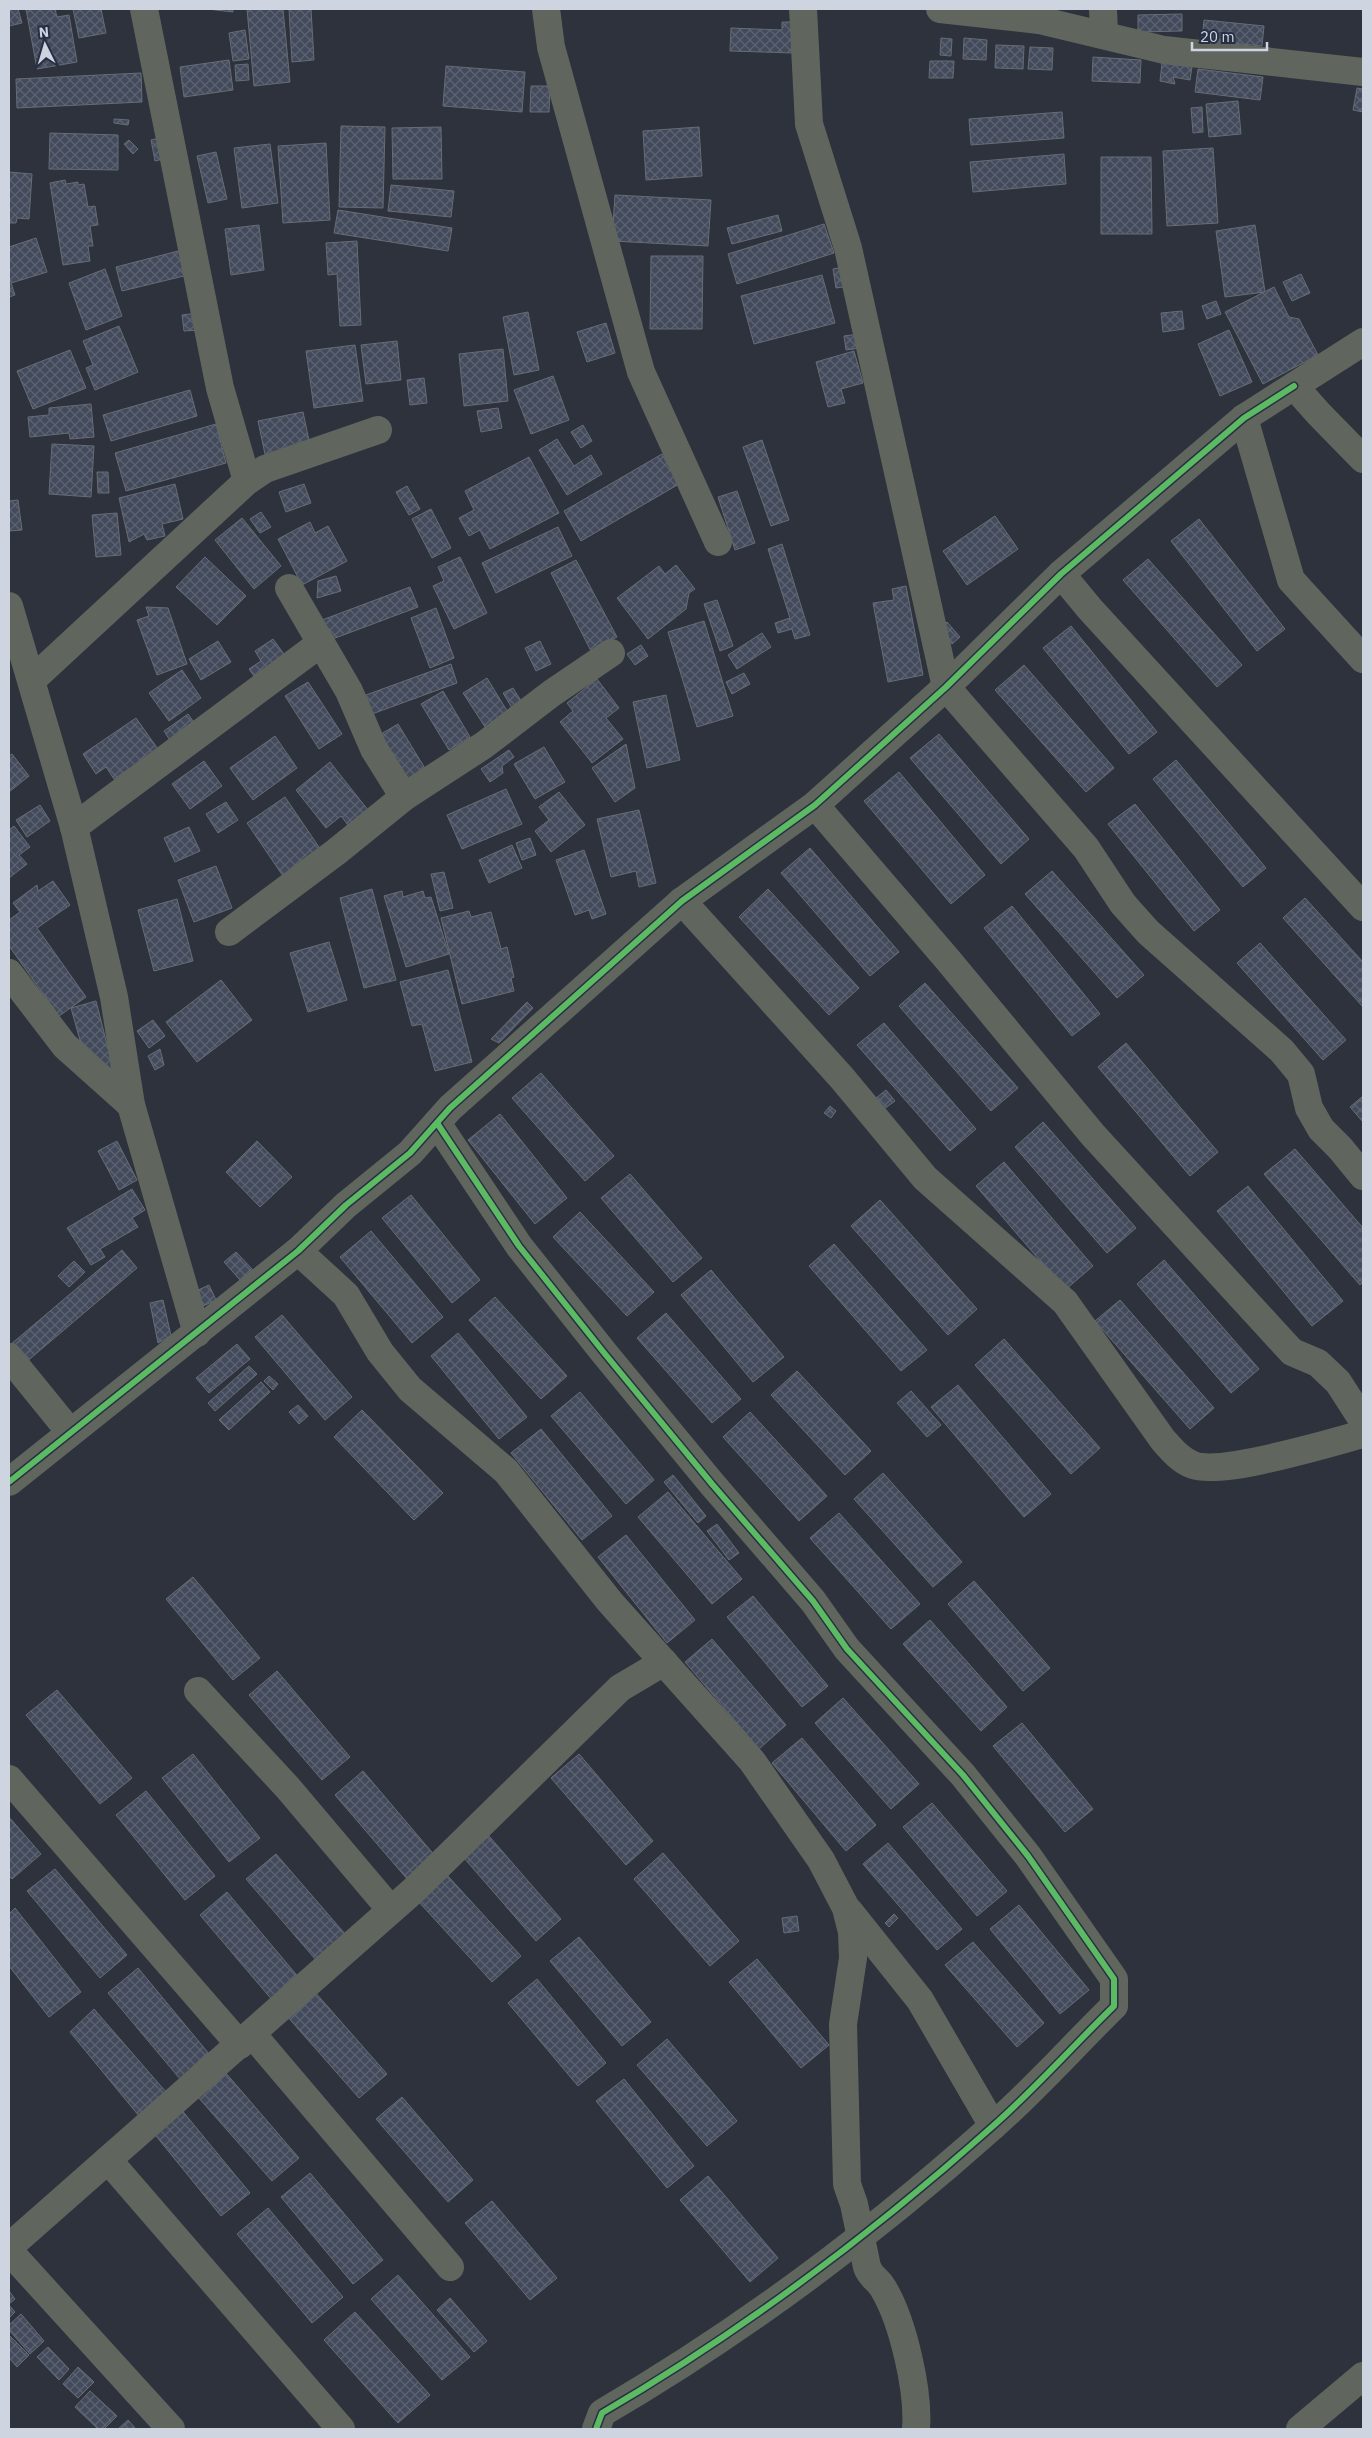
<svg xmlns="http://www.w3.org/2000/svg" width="1372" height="2438" viewBox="0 0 1372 2438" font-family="'IBM Plex Sans',sans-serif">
  <defs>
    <pattern id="building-cross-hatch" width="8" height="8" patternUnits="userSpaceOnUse" patternTransform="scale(1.25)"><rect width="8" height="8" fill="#424a5b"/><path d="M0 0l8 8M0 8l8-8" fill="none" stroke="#5c6372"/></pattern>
  </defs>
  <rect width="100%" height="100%" fill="#2d323d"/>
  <g fill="url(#building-cross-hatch)" stroke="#676c75">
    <path d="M9,9H18L22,23L9,26Z"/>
    <path d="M26,9H55L57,17L69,15L77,62L37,69Z"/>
    <path d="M73,9H101L106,33L79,38Z"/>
    <path d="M207,9H233V12Z"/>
    <path d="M247,9H283L290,82L254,86Z"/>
    <path d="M289,9H311L314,60L292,62Z"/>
    <path d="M1182,14V31L1138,32V15Z"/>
    <path d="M1204,20L1264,26L1262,46L1202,40Z"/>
    <path d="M782,22H794L793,53L730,51L731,28L782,30Z"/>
    <path d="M245,30L249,59L233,61L229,33Z"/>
    <path d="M941,38L952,39L951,56L940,55Z"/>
    <path d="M964,38L987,40L986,60L963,59Z"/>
    <path d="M996,45L1024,46L1023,69L995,68Z"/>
    <path d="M1030,47L1053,48L1052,70L1028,69Z"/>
    <path d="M1093,57L1141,60L1140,83L1092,81Z"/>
    <path d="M229,60L233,90L184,97L180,67Z"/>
    <path d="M930,61H954L953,78H929Z"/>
    <path d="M1162,63L1192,67L1190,80L1173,77L1175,84L1160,81Z"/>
    <path d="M248,64L249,80L236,81L235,65Z"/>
    <path d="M446,66L525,72L522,112L443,106Z"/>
    <path d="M1198,69L1263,77L1260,100L1195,92Z"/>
    <path d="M141,73L142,102L17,108L16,79Z"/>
    <path d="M531,86H550L549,112H530Z"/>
    <path d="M1357,88L1363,89V112L1353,110Z"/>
    <path d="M1238,101L1241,134L1209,137L1206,104Z"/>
    <path d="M1202,107L1203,132L1193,133L1191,108Z"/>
    <path d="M1062,112L1064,138L971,145L969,119Z"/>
    <path d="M114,119L129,120L128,125L114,123Z"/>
    <path d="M341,126L385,127L383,208L339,207Z"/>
    <path d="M441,127L442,179H393L392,128Z"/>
    <path d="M699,127L702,176L646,180L643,131Z"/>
    <path d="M50,133L118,135V170L49,169Z"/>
    <path d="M164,137L167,158L155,161L151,140Z"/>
    <path d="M129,140L138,149L133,154L124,144Z"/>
    <path d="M326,143L330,220L283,223L278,146Z"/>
    <path d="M270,144L278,203L242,208L234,148Z"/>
    <path d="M1213,148L1218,223L1167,226L1163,151Z"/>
    <path d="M216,152L227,199L208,203L197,156Z"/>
    <path d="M1064,154L1066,184L973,192L970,162Z"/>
    <path d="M1101,157H1151L1152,234H1101Z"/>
    <path d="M9,172L32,174L29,219L17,218L16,223H9Z"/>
    <path d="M65,180L66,184L78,182V185L84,184L88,207L95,206L98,225L90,226L93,246H88L90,261L63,265L50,183Z"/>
    <path d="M391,185L454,191L451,217L388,211Z"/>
    <path d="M615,195L711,200L708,246L612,241Z"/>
    <path d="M338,210L452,228L448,251L334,233Z"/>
    <path d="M778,215L782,231L732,244L727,228Z"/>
    <path d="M824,224L834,253L737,284L728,254Z"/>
    <path d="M259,225L264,270L231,275L225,229Z"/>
    <path d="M1255,225L1265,292L1225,297L1216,231Z"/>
    <path d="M36,238L47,272L11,283L15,295L9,297V247Z"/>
    <path d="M357,241L361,325L340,326L337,274L328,275L326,243Z"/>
    <path d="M182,250L188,275L122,291L116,267Z"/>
    <path d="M651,256H703L702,329H650Z"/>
    <path d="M847,266L850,286L836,288L833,269Z"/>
    <path d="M105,269L122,316L86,330L69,283Z"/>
    <path d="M1301,274L1310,293L1292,301L1283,282Z"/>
    <path d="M822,275L835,323L754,344L741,296Z"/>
    <path d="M1274,287L1289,317L1299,319L1318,355L1263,384L1225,312Z"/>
    <path d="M1216,301L1221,314L1207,319L1202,306Z"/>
    <path d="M1182,311L1184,329L1163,332L1161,313Z"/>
    <path d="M528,312L539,370L514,375L503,317Z"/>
    <path d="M198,313L200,330L184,331L182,315Z"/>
    <path d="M606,323L615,353L587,362L577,332Z"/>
    <path d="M119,326L138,372L95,390L86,368L93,365L83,341Z"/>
    <path d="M1229,330L1252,382L1220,396L1198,344Z"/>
    <path d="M859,334L861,348L846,350L844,336Z"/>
    <path d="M397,341L401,380L366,384L361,345Z"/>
    <path d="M355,345L363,401L314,408L306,351Z"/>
    <path d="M503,349L508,401L464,406L459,354Z"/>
    <path d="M70,350L86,388L33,409L17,371Z"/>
    <path d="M854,351L863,383L841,389L845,403L828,407L816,362Z"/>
    <path d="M553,376L569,420L531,434L514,390Z"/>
    <path d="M424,378L427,403L410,405L407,380Z"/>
    <path d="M190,390L197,416L111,441L103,415Z"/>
    <path d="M91,404L94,437L70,439L69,433L30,437L28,417L49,415V408Z"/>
    <path d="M498,408L502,428L481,432L477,411Z"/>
    <path d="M303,412L311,450L266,459L258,421Z"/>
    <path d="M216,424L226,463L126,491L115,453Z"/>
    <path d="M583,425L592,441L581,448L571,432Z"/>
    <path d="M557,439L574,466L591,455L602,474L567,495L539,450Z"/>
    <path d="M762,440L789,520L771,526L743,447Z"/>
    <path d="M52,444L94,446L91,497L49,494Z"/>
    <path d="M662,454L679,484L581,541L564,511Z"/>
    <path d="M529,457L559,513L490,549L480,530L469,536L459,518L474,510L465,491Z"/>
    <path d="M97,472H108L109,493H98Z"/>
    <path d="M175,484L183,519L162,524L165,536L147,540L144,534L129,542L119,498Z"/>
    <path d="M304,484L311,503L286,512L279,492Z"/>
    <path d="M407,486L420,509L409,515L396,492Z"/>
    <path d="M737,491L755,543L735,550L718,497Z"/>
    <path d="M18,500L22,530L9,531V501Z"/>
    <path d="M431,509L451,548L432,558L412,519Z"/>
    <path d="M261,512L271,527L260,533L250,519Z"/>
    <path d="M117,513L121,555L96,557L92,515Z"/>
    <path d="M995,516L1018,549L967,585L943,551Z"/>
    <path d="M242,518L281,566L254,589L215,540Z"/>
    <path d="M1199,519L1285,629L1257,651L1171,541Z"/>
    <path d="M310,522L315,533L328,526L347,561L302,585L278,539Z"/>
    <path d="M558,527L572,556L496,593L482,563Z"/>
    <path d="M782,544L810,635L795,639L792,629L778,633L775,623L790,618L768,549Z"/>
    <path d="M205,557L246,596L217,625L176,587Z"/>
    <path d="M460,557L487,613L454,629L433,586L444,581L438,567Z"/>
    <path d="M1148,559L1242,665L1217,687L1123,580Z"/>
    <path d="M576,560L617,637L591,651L551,573Z"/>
    <path d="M676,565L695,589L689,593L686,609L648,639L617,598L659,566L665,574Z"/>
    <path d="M336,576L341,591L317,598L318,581Z"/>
    <path d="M906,586L923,675L888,682L873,603L894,600L892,589Z"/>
    <path d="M410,587L418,607L330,640L322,620Z"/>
    <path d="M717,600L733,646L720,651L704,604Z"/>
    <path d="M146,607L168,608L187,664L157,675L137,620L149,616Z"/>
    <path d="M436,608L454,658L430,668L411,618Z"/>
    <path d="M704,621L733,716L697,727L668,632Z"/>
    <path d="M947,622L960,637L952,644L939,629Z"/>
    <path d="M1071,626L1157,732L1129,754L1043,648Z"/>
    <path d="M762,633L771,647L737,669L728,655Z"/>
    <path d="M273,639L289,661L259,683L249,669L261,661L255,651Z"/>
    <path d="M218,641L231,662L201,680L189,659Z"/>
    <path d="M540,641L551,664L536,671L525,648Z"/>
    <path d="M641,645L648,656L635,665L627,654Z"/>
    <path d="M451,664L457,683L372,714L366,695Z"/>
    <path d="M1024,665L1114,768L1086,792L995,690Z"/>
    <path d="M182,670L201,698L169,721L149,693Z"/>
    <path d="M744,673L750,684L732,694L726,682Z"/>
    <path d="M487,678L512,719L489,733L463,693Z"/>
    <path d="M597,679L619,708L606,718L623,739L592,763L560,722L573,711L567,703Z"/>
    <path d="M308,682L342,734L319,749L285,696Z"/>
    <path d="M513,688L525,707L515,713L503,693Z"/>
    <path d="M443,691L470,737L449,750L421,704Z"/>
    <path d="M666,695L680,760L647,768L633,702Z"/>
    <path d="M188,714L198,728L173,745L164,731Z"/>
    <path d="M136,718L158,749L114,779L106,767L96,774L83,754Z"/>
    <path d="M398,724L426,770L404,783L376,737Z"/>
    <path d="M939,734L1029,839L1001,864L910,758Z"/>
    <path d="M275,736L297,768L253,800L230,768Z"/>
    <path d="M626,744L635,788L615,802L592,768Z"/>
    <path d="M544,747L565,782L535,799L514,764Z"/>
    <path d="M509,750L514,757L502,766L503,773L490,782L481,769Z"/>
    <path d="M12,754L29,776L9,792V756Z"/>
    <path d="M1176,760L1266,868L1243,887L1153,779Z"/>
    <path d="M204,761L222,786L190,809L172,784Z"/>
    <path d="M330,762L368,810L348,825L341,816L326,828L296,790Z"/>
    <path d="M899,772L985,875L951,904L864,801Z"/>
    <path d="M506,789L522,824L462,849L447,815Z"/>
    <path d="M559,792L585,825L551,852L535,831L549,820L539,807Z"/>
    <path d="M285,797L321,850L283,876L247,823Z"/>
    <path d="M226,802L238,820L218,833L206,814Z"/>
    <path d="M1135,804L1220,910L1194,931L1108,824Z"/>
    <path d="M40,805L50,821L27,837L16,820Z"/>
    <path d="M639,810L656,883L639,887L636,871L611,877L597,819Z"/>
    <path d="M14,826L30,847L19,855L27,864L9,878V830Z"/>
    <path d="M189,827L200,851L175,862L164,838Z"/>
    <path d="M530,838L536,855L522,860L516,843Z"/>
    <path d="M512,845L522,868L489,883L479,860Z"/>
    <path d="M810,848L899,952L870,976L781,873Z"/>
    <path d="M584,850L606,914L592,919L589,910L575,915L556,860Z"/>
    <path d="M216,866L232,908L194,922L178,880Z"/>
    <path d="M1052,871L1144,975L1117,998L1025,894Z"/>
    <path d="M444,872L453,908L440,911L431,874Z"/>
    <path d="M53,881L70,905L37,928L86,997L59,1016L9,946V920L20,912L13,903L37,885L38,891Z"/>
    <path d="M372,889L396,980L364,988L340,898Z"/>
    <path d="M768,889L859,988L829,1015L739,917Z"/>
    <path d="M402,891L403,897L423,891L425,898L431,897L449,954L406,967L384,896Z"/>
    <path d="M1305,898L1363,962V1007L1283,918Z"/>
    <path d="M177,899L193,961L154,971L138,910Z"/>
    <path d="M1012,906L1100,1014L1072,1036L984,928Z"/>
    <path d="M469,911L471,917L491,912L501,949L507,947L514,977L511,978L514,991L462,1004L441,918Z"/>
    <path d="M329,942L347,1000L308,1012L290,953Z"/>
    <path d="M1260,943L1346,1040L1323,1060L1237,963Z"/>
    <path d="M448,970L472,1062L435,1071L422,1024L412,1026L400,982Z"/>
    <path d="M221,980L252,1020L197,1062L166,1022Z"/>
    <path d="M925,983L1018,1088L991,1111L899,1006Z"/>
    <path d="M96,1001L113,1068L101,1071L83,1051L71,1008Z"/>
    <path d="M527,1002L533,1008L499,1043L491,1039Z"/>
    <path d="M153,1020L165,1036L149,1048L137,1031Z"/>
    <path d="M884,1023L976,1129L950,1151L857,1045Z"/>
    <path d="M1126,1043L1218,1152L1190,1176L1098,1067Z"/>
    <path d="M160,1049L164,1065L155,1070L148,1056Z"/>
    <path d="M541,1073L614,1156L585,1181L512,1098Z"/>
    <path d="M886,1090L895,1101L884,1109L876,1098Z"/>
    <path d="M1363,1096V1122L1350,1107Z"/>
    <path d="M830,1106L836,1111L831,1118L824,1113Z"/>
    <path d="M500,1114L567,1198L535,1224L468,1140Z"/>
    <path d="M1043,1122L1136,1228L1107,1253L1015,1147Z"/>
    <path d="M117,1141L137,1180L119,1190L98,1151Z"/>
    <path d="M257,1141L292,1177L260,1207L226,1172Z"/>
    <path d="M1295,1149L1363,1228V1282L1360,1285L1264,1174Z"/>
    <path d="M1004,1162L1093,1266L1065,1290L976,1186Z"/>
    <path d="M630,1174L702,1258L673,1282L601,1198Z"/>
    <path d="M1248,1186L1343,1301L1312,1326L1217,1211Z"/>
    <path d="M132,1189L145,1210L132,1218L138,1227L100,1249L105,1257L91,1265L67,1228Z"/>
    <path d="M411,1195L480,1280L452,1303L382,1218Z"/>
    <path d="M880,1200L977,1309L948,1335L851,1226Z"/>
    <path d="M580,1212L654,1292L627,1316L553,1237Z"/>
    <path d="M371,1231L443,1317L412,1343L340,1257Z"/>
    <path d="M834,1244L927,1350L901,1371L809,1266Z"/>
    <path d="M122,1250L137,1268L25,1363L10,1345Z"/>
    <path d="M236,1252L253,1270L241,1281L224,1262Z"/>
    <path d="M1164,1260L1259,1369L1231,1393L1137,1284Z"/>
    <path d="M74,1261L85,1272L69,1287L58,1276Z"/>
    <path d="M711,1270L784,1357L753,1382L681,1295Z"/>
    <path d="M209,1285L216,1300L201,1307L194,1292Z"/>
    <path d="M495,1297L567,1376L541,1399L469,1320Z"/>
    <path d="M163,1300L171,1336L158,1343L150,1303Z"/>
    <path d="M1120,1300L1214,1408L1190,1429L1095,1321Z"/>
    <path d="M666,1313L741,1399L712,1423L637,1338Z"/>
    <path d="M282,1315L352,1397L325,1420L255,1337Z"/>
    <path d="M458,1333L527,1417L499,1439L431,1356Z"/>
    <path d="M1004,1339L1100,1448L1071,1474L975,1365Z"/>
    <path d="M237,1344L250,1359L209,1393L196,1378Z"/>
    <path d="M249,1366L257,1374L215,1411L208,1403Z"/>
    <path d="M797,1371L871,1451L845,1475L771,1395Z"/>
    <path d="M269,1376L278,1384L273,1390L264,1381Z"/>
    <path d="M261,1382L270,1392L229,1430L219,1420Z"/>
    <path d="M958,1385L1051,1494L1024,1517L931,1407Z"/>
    <path d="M911,1391L941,1425L927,1437L897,1403Z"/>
    <path d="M580,1392L654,1480L626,1504L551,1416Z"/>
    <path d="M298,1405L308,1416L299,1424L289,1412Z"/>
    <path d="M362,1410L443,1493L414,1520L334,1437Z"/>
    <path d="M750,1412L827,1496L799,1521L723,1437Z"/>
    <path d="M541,1429L612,1516L582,1540L511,1453Z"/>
    <path d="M883,1473L962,1562L933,1587L854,1499Z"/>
    <path d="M673,1475L706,1516L698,1523L664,1482Z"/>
    <path d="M668,1492L742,1579L712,1604L638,1517Z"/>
    <path d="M839,1513L920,1604L891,1629L810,1538Z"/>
    <path d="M717,1524L739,1553L729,1560L707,1531Z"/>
    <path d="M626,1535L695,1620L667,1643L598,1557Z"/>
    <path d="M193,1577L260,1658L233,1680L166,1599Z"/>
    <path d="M974,1581L1050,1668L1023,1691L948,1604Z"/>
    <path d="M753,1596L828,1686L802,1707L727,1617Z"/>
    <path d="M930,1620L1007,1707L981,1731L903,1644Z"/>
    <path d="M712,1639L786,1725L759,1749L685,1662Z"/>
    <path d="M277,1671L350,1757L322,1780L249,1695Z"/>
    <path d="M57,1690L132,1778L100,1804L26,1715Z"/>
    <path d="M843,1698L919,1784L891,1809L815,1723Z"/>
    <path d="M1022,1723L1093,1809L1065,1832L993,1746Z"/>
    <path d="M802,1738L876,1825L846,1851L772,1763Z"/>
    <path d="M193,1754L260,1838L229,1862L162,1778Z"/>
    <path d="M579,1754L653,1841L626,1865L551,1778Z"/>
    <path d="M363,1771L436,1857L408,1880L335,1795Z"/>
    <path d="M146,1791L215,1876L185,1900L116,1815Z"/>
    <path d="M932,1803L1007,1891L977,1916L903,1827Z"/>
    <path d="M9,1817L41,1854L12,1879L9,1876Z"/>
    <path d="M489,1836L561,1919L536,1941L464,1858Z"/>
    <path d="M888,1843L962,1929L937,1950L863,1864Z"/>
    <path d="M663,1853L739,1941L710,1966L634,1879Z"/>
    <path d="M276,1854L346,1935L316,1960L246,1879Z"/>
    <path d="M55,1869L127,1955L100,1978L27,1891Z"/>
    <path d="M447,1875L521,1956L492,1982L418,1901Z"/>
    <path d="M227,1892L300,1979L273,2001L200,1915Z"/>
    <path d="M1019,1905L1089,1990L1060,2014L990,1929Z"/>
    <path d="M15,1908L81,1992L49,2017L9,1966V1914Z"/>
    <path d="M894,1914L898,1918L889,1927L885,1923Z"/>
    <path d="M797,1916L799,1931L784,1933L782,1918Z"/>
    <path d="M579,1937L651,2022L622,2046L550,1961Z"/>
    <path d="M973,1942L1044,2023L1017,2047L945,1965Z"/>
    <path d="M757,1959L829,2045L801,2068L729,1982Z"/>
    <path d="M138,1968L210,2055L180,2079L108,1993Z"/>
    <path d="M537,1979L606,2063L578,2086L508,2003Z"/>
    <path d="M314,1991L387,2074L359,2098L286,2015Z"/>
    <path d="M94,2009L166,2092L139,2116L70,2032Z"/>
    <path d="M667,2039L737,2121L707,2146L637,2065Z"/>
    <path d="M225,2072L299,2158L272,2181L197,2096Z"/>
    <path d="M624,2079L694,2166L667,2188L596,2101Z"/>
    <path d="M402,2097L473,2180L448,2202L376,2119Z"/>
    <path d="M180,2108L250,2193L221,2216L152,2131Z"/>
    <path d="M310,2173L383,2260L353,2284L281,2197Z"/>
    <path d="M708,2176L778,2258L750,2282L680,2200Z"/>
    <path d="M492,2201L557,2278L530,2300L465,2223Z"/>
    <path d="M268,2208L343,2297L312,2323L237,2234Z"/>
    <path d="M398,2275L470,2357L442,2380L371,2299Z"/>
    <path d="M9,2291L15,2299L9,2304Z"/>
    <path d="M450,2298L487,2341L474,2352L437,2310Z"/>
    <path d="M9,2305L15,2312L9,2318Z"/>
    <path d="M355,2312L430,2395L398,2423L324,2340Z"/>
    <path d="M21,2314L44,2341L30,2354L9,2330V2325Z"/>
    <path d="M9,2335L29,2355L17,2367L9,2358Z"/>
    <path d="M48,2347L69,2369L59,2380L37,2357Z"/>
    <path d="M78,2367L94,2382L78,2398L63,2384Z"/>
    <path d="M90,2391L117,2416L104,2429H98L75,2407Z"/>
    <path d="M128,2420L136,2429H118Z"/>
  </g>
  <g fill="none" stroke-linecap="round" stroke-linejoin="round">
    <g stroke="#60665d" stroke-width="28">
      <path d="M144,9L220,388L247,481"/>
      <path d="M546,9L551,47L641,372L718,542"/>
      <path d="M803,9L809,124L848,248L946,687L1086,848L1123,904L1148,932L1282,1051L1301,1074L1309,1108L1321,1129L1340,1148L1363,1176"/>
      <path d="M940,9L1039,20L1164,50L1363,72"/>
      <path d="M1103,9L1104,35"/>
      <path d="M1363,342L1294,386L1319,414L1363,459"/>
      <path d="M1244,418L1291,580L1363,659"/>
      <path d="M1061,574L1090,609L1363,907"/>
      <path d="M289,588L349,691L374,749L404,797"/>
      <path d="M9,606L74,827L114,997L131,1105L197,1333"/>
      <path d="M32,680L247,481L265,469L378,430"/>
      <path d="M815,805L948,960L1093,1135L1292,1352L1318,1363L1338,1382L1363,1421"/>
      <path d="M74,827L321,643"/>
      <path d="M682,901L842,1078L925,1178L1065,1302L1163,1440C1172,1450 1180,1460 1193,1465C1222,1476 1329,1443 1363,1434"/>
      <path d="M229,932L336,852L404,797L484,745L552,693L611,653"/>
      <path d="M9,973L65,1046L131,1105"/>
      <path d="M437,1123L519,1246L605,1354L712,1484L813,1601L847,1649L963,1775L1028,1856L1114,1979V2006C1073,2046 1035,2089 993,2126C872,2234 741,2332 602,2413L596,2429"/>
      <path d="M298,1251L346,1295L380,1352L410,1389L506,1471L610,1602L752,1761L821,1860L846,1908L852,1932L853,1958L843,2024L847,2184L854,2204L867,2267C871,2278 878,2279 883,2288C903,2321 919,2391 916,2429"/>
      <path d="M9,1357L70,1432"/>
      <path d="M9,1482L298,1251L346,1205L410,1153L450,1108L682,901L815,805L946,687L1061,574L1244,418L1294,386"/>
      <path d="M198,1691L288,1788L391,1910"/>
      <path d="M9,1779L240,2045"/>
      <path d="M849,1911L920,2000L993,2126"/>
      <path d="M252,2034L450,2267"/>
      <path d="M108,2160L341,2429"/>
      <path d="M9,2247L414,1890L620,1688L664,1662"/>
      <path d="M9,2251L171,2429"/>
      <path d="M1300,2429L1363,2376"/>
    </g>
    <defs>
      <g id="cycleway">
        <path d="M437,1123L519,1246L605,1354L712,1484L813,1601L847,1649L963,1775L1028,1856L1114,1979V2006C1073,2046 1035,2089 993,2126C872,2234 741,2332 602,2413L596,2429"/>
        <path d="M9,1482L298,1251L346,1205L410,1153L450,1108L682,901L815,805L946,687L1061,574L1244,418L1294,386"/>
      </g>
    </defs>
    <use href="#cycleway" stroke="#273043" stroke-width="9"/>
    <use href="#cycleway" stroke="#5cba63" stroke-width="6"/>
  </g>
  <rect width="1372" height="2438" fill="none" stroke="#ced5e1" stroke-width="20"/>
  <g transform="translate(45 45) rotate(355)" stroke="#273043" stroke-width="4" paint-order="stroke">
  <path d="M0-4L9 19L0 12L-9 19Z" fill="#ced5e1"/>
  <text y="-8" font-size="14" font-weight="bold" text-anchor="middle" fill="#ced5e1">N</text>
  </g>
  <path d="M1192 42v8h75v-8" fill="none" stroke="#ced5e1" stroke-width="2.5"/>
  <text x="1200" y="42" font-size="15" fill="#ced5e1" stroke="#273043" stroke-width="4" paint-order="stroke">20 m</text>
</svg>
